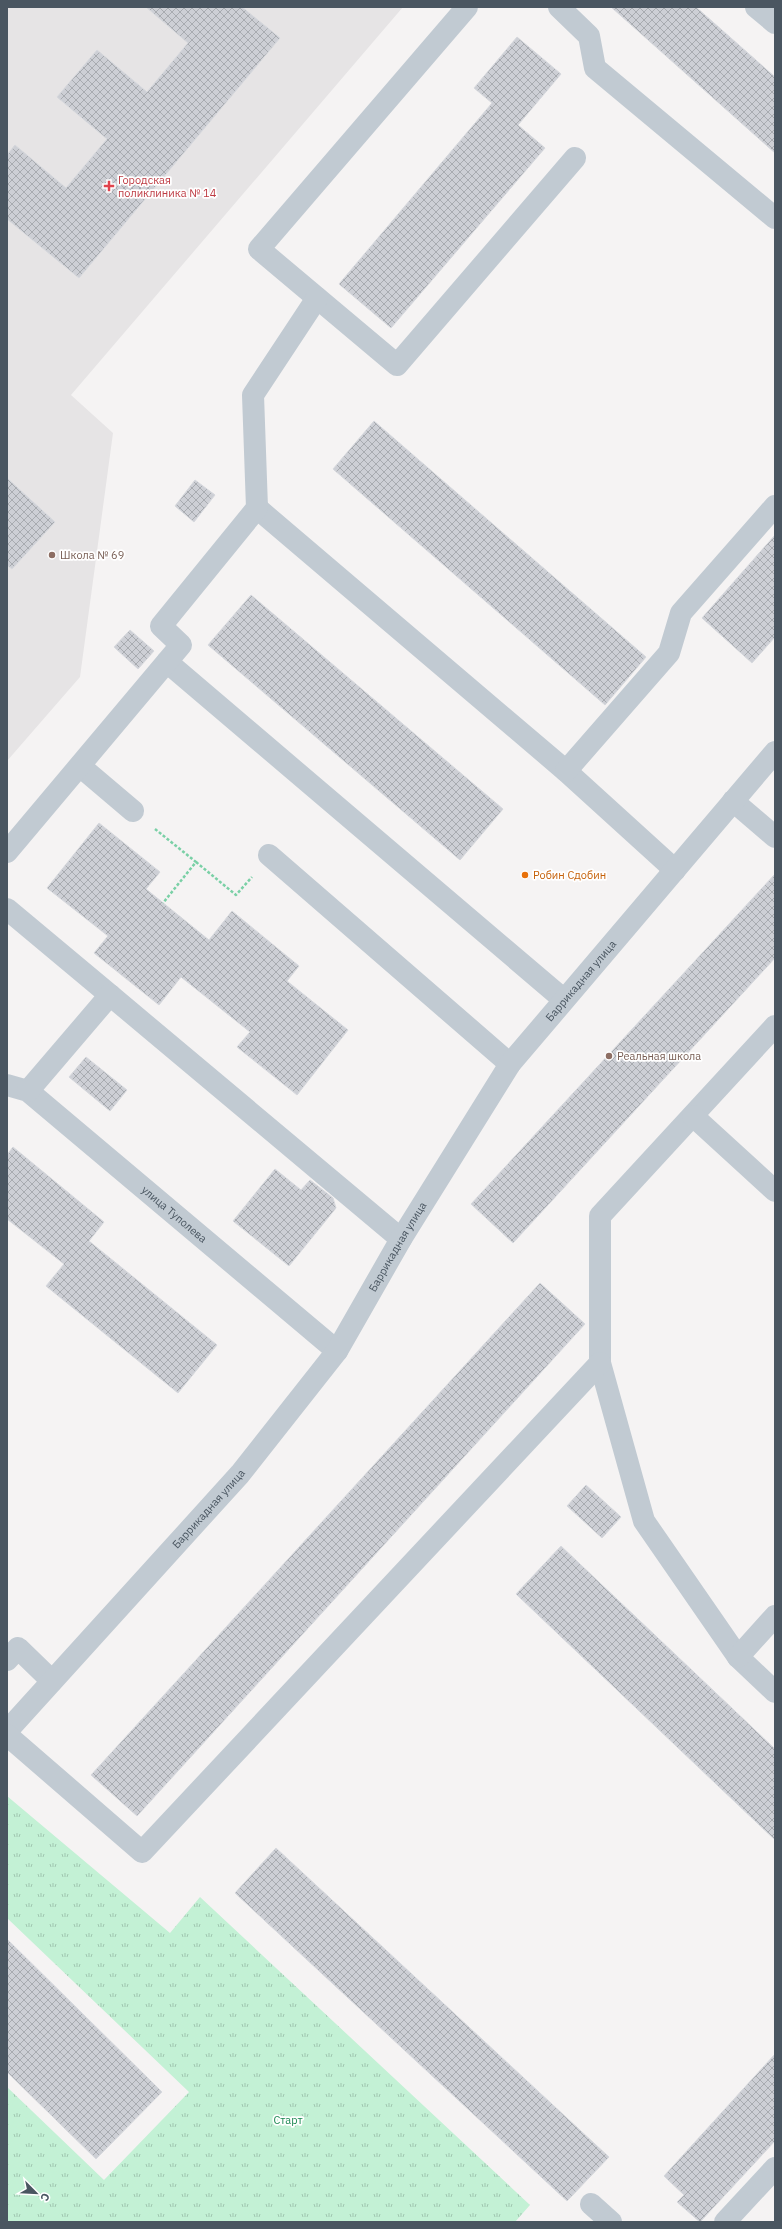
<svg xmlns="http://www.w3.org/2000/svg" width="782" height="2229" viewBox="0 0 782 2229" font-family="'IBM Plex Sans',sans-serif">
  <defs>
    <pattern id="park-tufts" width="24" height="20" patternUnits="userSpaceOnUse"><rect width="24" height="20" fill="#c3f1d5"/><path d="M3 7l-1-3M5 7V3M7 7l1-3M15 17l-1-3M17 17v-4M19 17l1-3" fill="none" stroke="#a0c6b0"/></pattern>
    <pattern id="building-cross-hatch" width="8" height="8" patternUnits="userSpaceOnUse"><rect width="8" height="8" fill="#cdcfd5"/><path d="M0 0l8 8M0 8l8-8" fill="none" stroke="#a8abb0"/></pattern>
  </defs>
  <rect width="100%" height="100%" fill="#f5f3f3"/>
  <path fill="#e6e4e5" d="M7,7H403L71,395L113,433L80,677L7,761Z"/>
  <path fill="url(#park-tufts)" d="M7,1796L170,1933L200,1897L530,2205L515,2222H7V2087L104,2180L189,2092L7,1918Z"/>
  <g fill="url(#building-cross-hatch)" stroke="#d7d9de">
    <path d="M146,7H242L280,38L79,278L7,219V155L15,145L66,188L107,139L57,97L97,50L147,92L188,43Z"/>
    <path d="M611,7H696L775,77V153Z"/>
    <path d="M517,37L561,74L518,125L545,148L391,328L339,284L492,103L474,88Z"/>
    <path d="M374,421L646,657L605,705L333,469Z"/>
    <path d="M7,478L55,522L12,569L7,565Z"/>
    <path d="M195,480L215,495L194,522L175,506Z"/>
    <path d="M775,535V637L752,663L702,618Z"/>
    <path d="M251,595L503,809L460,860L208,645Z"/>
    <path d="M130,630L154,651L138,669L114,647Z"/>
    <path d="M99,823L160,872L146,889L209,940L232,911L299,966L287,981L348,1030L297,1095L237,1047L250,1032L181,977L159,1005L94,953L108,936L47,888Z"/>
    <path d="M775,874V958L513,1243L471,1204Z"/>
    <path d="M86,1057L127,1090L110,1111L69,1077Z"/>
    <path d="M13,1147L104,1222L89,1241L217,1345L178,1393L46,1286L64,1264L7,1219V1155Z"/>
    <path d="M275,1169L301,1190L310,1180L333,1198L336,1208L289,1266L233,1221Z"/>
    <path d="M540,1283L585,1324L137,1816L91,1775Z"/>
    <path d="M586,1485L621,1517L602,1538L567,1506Z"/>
    <path d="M561,1546L775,1749V1840L516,1594Z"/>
    <path d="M276,1848L609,2157L567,2201L235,1893Z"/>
    <path d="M7,1939L162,2092L96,2159L7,2072Z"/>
    <path d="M775,2054V2141L700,2222L677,2202L684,2195L664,2176Z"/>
  </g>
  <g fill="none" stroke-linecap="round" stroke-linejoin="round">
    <g stroke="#7ad0a6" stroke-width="2.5" stroke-dasharray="3 2" stroke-linecap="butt">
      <path d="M155,829L196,862L163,903"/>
      <path d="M196,862L236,895L252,877"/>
    </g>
    <g stroke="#c1cad2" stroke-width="22">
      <path d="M467,7L259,249L397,365L575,158"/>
      <path d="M559,7L589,36L595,68L775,218"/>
      <path d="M756,7L775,23"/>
      <path d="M257,508L566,771L675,870"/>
      <path d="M167,662L563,999"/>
      <path d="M80,766L133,811"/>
      <path d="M566,771L669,653L681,613L775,506"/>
      <path d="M733,801L775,837"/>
      <path d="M7,852L181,645L161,626L257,508L253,395L317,298"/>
      <path d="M269,855L510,1064"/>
      <path d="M7,909L110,995"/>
      <path d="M775,1026L600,1216V1363L644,1521L738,1657L775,1692"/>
      <path id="s1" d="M7,1085L28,1091L337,1351"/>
      <path d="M28,1091L110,995L401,1239"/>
      <path d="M693,1116L775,1191"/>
      <path d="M738,1657L775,1616"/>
      <path d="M7,1660L18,1648L52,1681"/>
      <path id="s2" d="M7,1731L240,1474L337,1351L401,1239L510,1064L775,752"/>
      <path d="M7,1735L142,1852L600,1363"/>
      <path d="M591,2204L611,2222"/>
      <path d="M725,2222L775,2168"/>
    </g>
  </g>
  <path fill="#e0444e" stroke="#fff" stroke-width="1.5" d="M107 180h4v4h4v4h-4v4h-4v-4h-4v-4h4z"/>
  <g fill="#8d6e63" stroke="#fff" stroke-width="1.5">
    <circle cx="52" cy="555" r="4"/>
    <circle cx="609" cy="1056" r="4"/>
  </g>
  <circle fill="#e8710a" stroke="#fff" stroke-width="1.5" cx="525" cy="875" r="4"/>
  <g text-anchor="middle" stroke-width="3.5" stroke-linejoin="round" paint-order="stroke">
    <g font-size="11" fill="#be3a42" stroke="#fff" text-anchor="start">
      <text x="118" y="184">Городская<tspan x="118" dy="13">поликлиника № 14</tspan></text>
    </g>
    <g font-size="11" fill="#785e54" stroke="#fff" text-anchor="start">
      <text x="60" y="559">Школа № 69</text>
      <text x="617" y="1060">Реальная школа</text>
    </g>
    <g font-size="11" fill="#c56008" stroke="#fff" text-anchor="start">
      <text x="533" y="879">Робин Сдобин</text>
    </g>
    <g font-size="11" fill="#4a5661" stroke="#fff">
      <text dy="4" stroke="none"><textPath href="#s2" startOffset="948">Баррикадная улица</textPath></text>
      <text dy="4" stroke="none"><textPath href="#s1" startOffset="213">улица Туполева</textPath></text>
      <text dy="4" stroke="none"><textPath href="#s2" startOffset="624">Баррикадная улица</textPath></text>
      <text dy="4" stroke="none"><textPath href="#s2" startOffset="300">Баррикадная улица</textPath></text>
    </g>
    <g font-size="11" fill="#17864f" stroke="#fff">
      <text x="288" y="2124">Старт</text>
    </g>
  </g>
  <rect width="782" height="2229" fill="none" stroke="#4a5661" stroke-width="16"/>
  <g transform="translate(36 2193) rotate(114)" stroke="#ffffff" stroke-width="3" paint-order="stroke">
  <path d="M0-3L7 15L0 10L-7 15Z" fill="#4a5661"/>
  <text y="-6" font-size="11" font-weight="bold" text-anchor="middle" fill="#4a5661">С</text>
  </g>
</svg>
